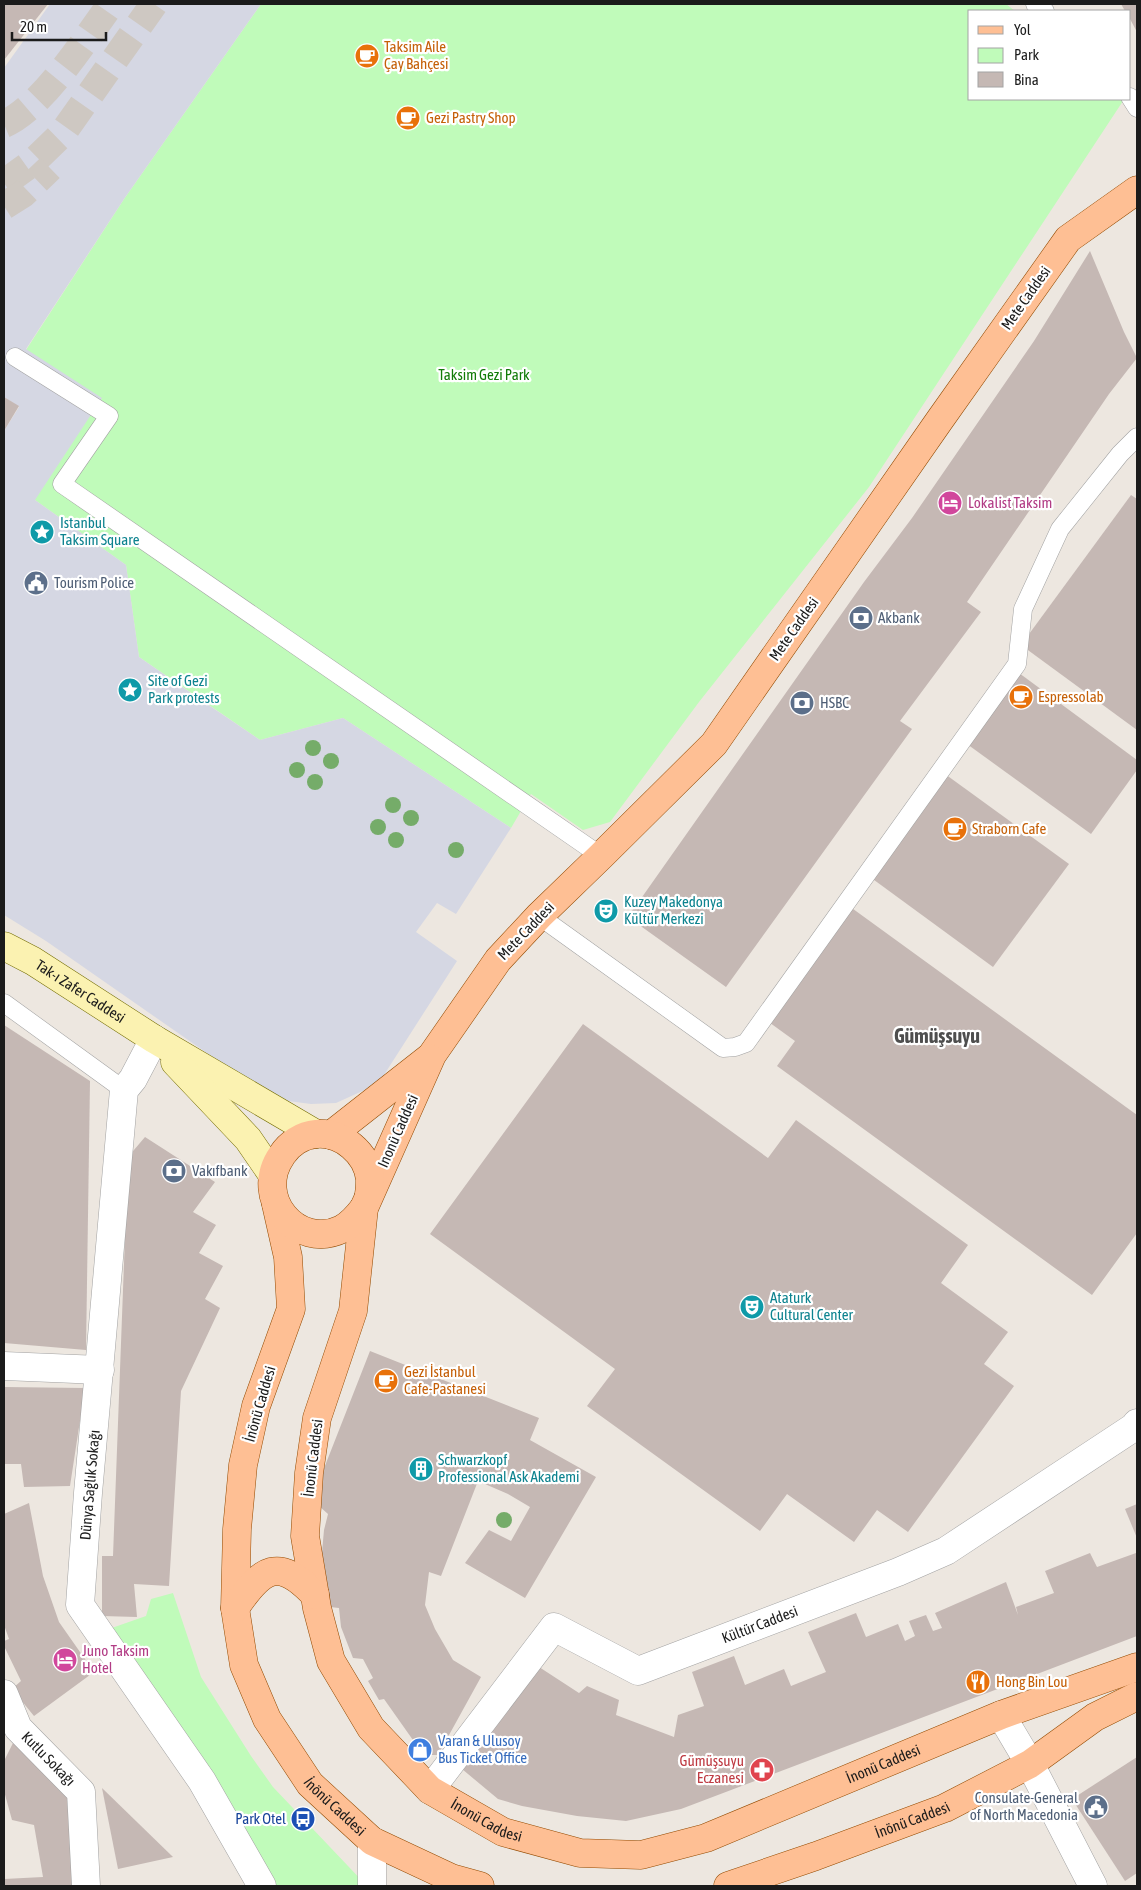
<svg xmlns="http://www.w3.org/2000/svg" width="1141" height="1890" viewBox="0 0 1141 1890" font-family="'Asap Condensed',sans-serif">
  <rect width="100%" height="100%" fill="#ede7e0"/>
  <g fill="#c0fbba">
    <path d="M261,4H1006L1015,11H970V99H1120L1123,101L869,487L699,702L610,822L583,830L531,794L511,828L343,718L260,740L139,657L126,565L35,500L26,350L124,199Z"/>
    <path d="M173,1593L201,1677L251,1756L273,1787L367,1886H262L106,1630L146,1616L151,1599Z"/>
  </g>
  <path fill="#d5d7e3" d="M50,4H261L124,199L26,349L102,398L35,500L126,565L139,657L207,704L260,740L343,718L511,828L456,914L437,903L416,932L457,961L382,1078L369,1088L336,1103L311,1104L288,1101L257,1088L46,941L4,915V431L19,407L4,397V68Z"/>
  <g fill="#c5b8b4">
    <path d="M4,4H48L4,60Z"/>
    <path d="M1121,4H1137V32L1130,19V11H1125Z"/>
    <path d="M1090,251L1124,332L1137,358L1109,394L967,602L981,612L900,721L912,729L726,987L628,917L864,582L912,518L1034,341Z"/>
    <path d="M4,397L19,406L4,431Z"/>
    <path d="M1131,495L1137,499V730L1021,645Z"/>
    <path d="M1019,673L1137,760V770L1091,834L967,744Z"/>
    <path d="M945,774L1069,864L993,967L870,877Z"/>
    <path d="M849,906L1137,1115V1233L1092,1295L777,1066L795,1041L766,1020Z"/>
    <path d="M583,1024L768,1158L796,1120L968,1245L941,1283L1008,1332L984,1364L1014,1386L908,1532L877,1510L854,1542L787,1494L760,1531L587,1406L615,1369L430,1234Z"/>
    <path d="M4,1025L90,1081L86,1350L4,1343Z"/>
    <path d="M145,1137L215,1182L193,1212L216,1225L199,1253L223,1266L205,1299L220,1308L181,1391L169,1586L134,1584L137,1617L102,1616V1556H113L128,1157Z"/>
    <path d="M370,1351L539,1418L530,1440L596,1477L525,1598L465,1563L489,1530L511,1541L530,1507L508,1494L478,1481L441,1576L429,1572L425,1605L435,1629L453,1660L481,1677L438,1755H430L420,1750L384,1699L379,1700L368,1681L373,1678L363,1659L353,1658L341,1627L339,1608L330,1607L321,1563L324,1530L328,1514L319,1506L321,1476Z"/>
    <path d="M4,1387L85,1388L70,1486L24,1487L21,1464H4Z"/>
    <path d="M29,1503L43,1576L59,1622L94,1672L34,1716L12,1689L21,1681L4,1646V1641L9,1639L4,1625V1514Z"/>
    <path d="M1137,1504V1538L1125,1509Z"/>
    <path d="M1090,1553L1097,1567L1136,1553L1137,1636L681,1809L626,1821L577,1816L522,1806L498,1799L462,1769L536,1665L579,1693L587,1686L619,1700L616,1715L674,1737L678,1715L704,1706L692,1672L734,1656L745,1685L784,1669L791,1686L826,1672L808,1632L856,1613L866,1637L898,1624L905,1641L915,1636L909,1621L926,1615L933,1631L942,1628L935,1613L1006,1582L1018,1615L1016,1607L1054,1593L1045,1571Z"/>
    <path d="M14,1741L73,1796L75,1886H4V1879L43,1877L34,1825L12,1820L4,1791V1761Z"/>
    <path d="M1137,1757V1873L1125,1881L1072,1799Z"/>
    <path d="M102,1788L173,1857L118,1869Z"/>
  </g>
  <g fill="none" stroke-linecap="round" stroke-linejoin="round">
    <g stroke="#cec8c2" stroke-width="28" stroke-dasharray="28 14" stroke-linecap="butt">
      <path d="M4,124C42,108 86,38 111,4"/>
      <path d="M4,183L32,163L62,134L154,4"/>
      <path d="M4,206L23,194L50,168"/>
    </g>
    <defs>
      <g id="service">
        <path d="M1035,4L1045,11"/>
        <path d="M1130,97L1137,108"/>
        <path d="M15,357L109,416L62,484L601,856"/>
        <path d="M539,916L723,1048L735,1047L746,1043L1017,664L1023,609L1060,529L1120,454L1137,437"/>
        <path d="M4,1003L124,1090"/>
      </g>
      <g id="minor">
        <path d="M154,1039L133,1079L124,1090L88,1493L80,1605L202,1781L262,1886"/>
        <path d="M4,1366L100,1370"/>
        <path id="s1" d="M4,1694L18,1728L81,1792L86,1886"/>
        <path d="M1001,1715L1030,1764L1093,1886"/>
        <path id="s2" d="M430,1790L554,1627L638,1671L898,1572L946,1551L1134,1427L1137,1423"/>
        <path d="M372,1841V1886"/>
      </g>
      <g id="secondary">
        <path id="s3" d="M4,946L33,961L154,1039L316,1134"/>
        <path d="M175,1062L248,1139L272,1174"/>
      </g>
      <g id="primary">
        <path id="s4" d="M1137,190L1068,239L939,421L714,744L601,856L539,916L498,960L432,1055L364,1208L353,1311L317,1418L309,1473L305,1536L317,1608L331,1661L371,1728L430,1790L503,1832L580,1853L641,1855L706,1838L1001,1715L1137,1667"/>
        <path d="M331,1135L429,1058"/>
        <path id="s5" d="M276,1204L288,1257L291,1309L256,1406L243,1465L237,1529L235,1608L244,1665L267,1719L310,1784L372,1841L451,1878L480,1886"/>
        <path d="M364,1208C358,1216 351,1224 342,1229C297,1251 252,1197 282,1155C289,1144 302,1135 316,1134C342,1132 367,1153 370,1179C370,1183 370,1189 369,1194"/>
        <path d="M235,1608C262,1568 278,1556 315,1595"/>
        <path id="s6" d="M728,1886L816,1856L945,1808L1030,1764L1095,1717L1137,1696"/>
      </g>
    </defs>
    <use href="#service" stroke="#a2a2a2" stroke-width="19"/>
    <use href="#minor" stroke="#a2a2a2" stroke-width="29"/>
    <use href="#secondary" stroke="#736c02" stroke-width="29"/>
    <use href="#primary" stroke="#934a00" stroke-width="29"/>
    <use href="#service" stroke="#fff" stroke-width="18"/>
    <use href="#minor" stroke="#fff" stroke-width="28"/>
    <use href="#secondary" stroke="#fbf2b1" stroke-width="28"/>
    <use href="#primary" stroke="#febf94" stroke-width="28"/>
  </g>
  <g fill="#75ac69">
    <circle cx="313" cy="748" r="8"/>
    <circle cx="331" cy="761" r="8"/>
    <circle cx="297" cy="770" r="8"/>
    <circle cx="315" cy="782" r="8"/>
    <circle cx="393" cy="805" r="8"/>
    <circle cx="411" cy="818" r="8"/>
    <circle cx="378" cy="827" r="8"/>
    <circle cx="396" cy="840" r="8"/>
    <circle cx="456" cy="850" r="8"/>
    <circle cx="504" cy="1520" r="8"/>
  </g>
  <defs>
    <symbol id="cafe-disc" viewBox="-11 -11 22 22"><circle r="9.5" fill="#e8710a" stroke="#fff"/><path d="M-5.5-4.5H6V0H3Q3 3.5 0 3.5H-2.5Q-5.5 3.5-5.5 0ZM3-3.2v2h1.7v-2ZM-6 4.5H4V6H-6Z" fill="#fff"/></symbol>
    <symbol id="hotel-disc" viewBox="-11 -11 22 22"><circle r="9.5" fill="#d1479c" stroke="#fff"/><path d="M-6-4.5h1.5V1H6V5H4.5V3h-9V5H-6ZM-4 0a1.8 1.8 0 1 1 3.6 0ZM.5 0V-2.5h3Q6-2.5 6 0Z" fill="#fff"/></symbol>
    <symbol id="sight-disc" viewBox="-11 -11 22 22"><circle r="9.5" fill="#0f9aa8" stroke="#fff"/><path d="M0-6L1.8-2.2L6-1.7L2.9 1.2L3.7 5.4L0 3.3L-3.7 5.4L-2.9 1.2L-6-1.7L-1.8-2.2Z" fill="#fff"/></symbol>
    <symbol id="civic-disc" viewBox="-11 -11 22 22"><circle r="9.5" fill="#5c6f8a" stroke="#fff"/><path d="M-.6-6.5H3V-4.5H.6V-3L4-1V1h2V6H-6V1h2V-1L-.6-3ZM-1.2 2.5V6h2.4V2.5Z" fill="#fff"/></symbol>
    <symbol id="bank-disc" viewBox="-11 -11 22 22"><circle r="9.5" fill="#5c6f8a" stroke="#fff"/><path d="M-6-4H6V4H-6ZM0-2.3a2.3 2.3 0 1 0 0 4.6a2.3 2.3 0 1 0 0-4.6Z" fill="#fff"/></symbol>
    <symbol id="theatre-disc" viewBox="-11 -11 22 22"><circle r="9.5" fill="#0f9aa8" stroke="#fff"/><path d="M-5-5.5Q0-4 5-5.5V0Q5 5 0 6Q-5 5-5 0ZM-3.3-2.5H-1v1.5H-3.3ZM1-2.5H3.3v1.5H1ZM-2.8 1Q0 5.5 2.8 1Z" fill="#fff"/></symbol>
    <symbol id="building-disc" viewBox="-11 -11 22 22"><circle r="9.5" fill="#0f9aa8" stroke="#fff"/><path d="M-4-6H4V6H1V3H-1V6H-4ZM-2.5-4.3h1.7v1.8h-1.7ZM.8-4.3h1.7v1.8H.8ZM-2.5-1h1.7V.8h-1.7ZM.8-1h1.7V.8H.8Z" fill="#fff"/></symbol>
    <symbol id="restaurant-disc" viewBox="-11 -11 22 22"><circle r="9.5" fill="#e8710a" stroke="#fff"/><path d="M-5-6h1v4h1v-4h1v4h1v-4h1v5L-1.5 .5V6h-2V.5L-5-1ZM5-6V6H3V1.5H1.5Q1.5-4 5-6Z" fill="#fff"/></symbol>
    <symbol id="shop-disc" viewBox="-11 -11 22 22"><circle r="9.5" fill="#3f7fe0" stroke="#fff"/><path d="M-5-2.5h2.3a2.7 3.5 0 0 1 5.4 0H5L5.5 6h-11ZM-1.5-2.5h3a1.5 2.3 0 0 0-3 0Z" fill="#fff"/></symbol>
    <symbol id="pharmacy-disc" viewBox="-11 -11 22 22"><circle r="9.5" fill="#e0444e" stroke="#fff"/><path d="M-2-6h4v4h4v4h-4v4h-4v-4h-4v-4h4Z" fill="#fff"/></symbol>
    <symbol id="bus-disc" viewBox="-11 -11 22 22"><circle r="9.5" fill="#1a4fb4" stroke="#fff"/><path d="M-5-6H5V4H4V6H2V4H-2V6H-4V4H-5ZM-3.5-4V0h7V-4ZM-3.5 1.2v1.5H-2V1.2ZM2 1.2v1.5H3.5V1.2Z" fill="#fff"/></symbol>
  </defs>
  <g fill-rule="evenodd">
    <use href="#cafe-disc" x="353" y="42" width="28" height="28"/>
    <use href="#cafe-disc" x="394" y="104" width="28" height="28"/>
    <use href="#hotel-disc" x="936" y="489" width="28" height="28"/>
    <use href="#sight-disc" x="28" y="518" width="28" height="28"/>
    <use href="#civic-disc" x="22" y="569" width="28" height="28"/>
    <use href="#bank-disc" x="847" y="604" width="28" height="28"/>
    <use href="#sight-disc" x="116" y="676" width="28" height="28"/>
    <use href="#cafe-disc" x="1007" y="683" width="28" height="28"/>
    <use href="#bank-disc" x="788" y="689" width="28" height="28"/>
    <use href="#cafe-disc" x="941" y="815" width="28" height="28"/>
    <use href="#theatre-disc" x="592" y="897" width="28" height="28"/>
    <use href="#bank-disc" x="160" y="1157" width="28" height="28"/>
    <use href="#theatre-disc" x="738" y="1293" width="28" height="28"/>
    <use href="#cafe-disc" x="372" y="1367" width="28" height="28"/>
    <use href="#building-disc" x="407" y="1455" width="28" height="28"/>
    <use href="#hotel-disc" x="51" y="1646" width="28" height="28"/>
    <use href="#restaurant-disc" x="964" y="1668" width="28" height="28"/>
    <use href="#shop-disc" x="406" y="1736" width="28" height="28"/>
    <use href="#pharmacy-disc" x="748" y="1756" width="28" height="28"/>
    <use href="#civic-disc" x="1082" y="1793" width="28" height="28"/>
    <use href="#bus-disc" x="289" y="1805" width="28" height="28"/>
  </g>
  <g text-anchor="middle" stroke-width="4.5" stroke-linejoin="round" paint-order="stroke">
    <g font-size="15" fill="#c56008" stroke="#fff" text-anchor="start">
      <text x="384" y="52">Taksim Aile<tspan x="384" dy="17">Çay Bahçesi</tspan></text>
      <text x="426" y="123">Gezi Pastry Shop</text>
      <text x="1038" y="702">Espressolab</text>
      <text x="972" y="834">Straborn Cafe</text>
      <text x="404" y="1377">Gezi İstanbul<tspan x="404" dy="17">Cafe-Pastanesi</tspan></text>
      <text x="996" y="1687">Hong Bin Lou</text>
    </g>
    <g font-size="15" fill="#1b1b1b" stroke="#fff">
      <text transform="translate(1026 298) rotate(-55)" y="5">Mete Caddesi</text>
      <text transform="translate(794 629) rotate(-55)" y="5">Mete Caddesi</text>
      <text transform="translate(526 931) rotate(-46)" y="5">Mete Caddesi</text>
      <text dy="5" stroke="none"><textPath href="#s3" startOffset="89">Tak-ı Zafer Caddesi</textPath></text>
      <text transform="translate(398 1131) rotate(-66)" y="5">Inonü Caddesi</text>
      <text transform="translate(260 1404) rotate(-74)" y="5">İnönü Caddesi</text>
      <text transform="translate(313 1458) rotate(-83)" y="5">İnonü Caddesi</text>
      <text transform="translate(90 1485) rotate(-85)" y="5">Dünya Sağlık Sokağı</text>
      <text dy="5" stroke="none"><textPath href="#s2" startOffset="430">Kültür Caddesi</textPath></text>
      <text dy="5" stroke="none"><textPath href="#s1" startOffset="80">Kutlu Sokağı</textPath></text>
      <text dy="5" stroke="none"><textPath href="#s4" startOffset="2401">İnonü Caddesi</textPath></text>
      <text dy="5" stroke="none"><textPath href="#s5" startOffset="641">İnönü Caddesi</textPath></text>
      <text dy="5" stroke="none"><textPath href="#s4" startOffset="1981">İnonü Caddesi</textPath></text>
      <text dy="5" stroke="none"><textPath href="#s6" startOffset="196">İnönü Caddesi</textPath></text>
    </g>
    <g font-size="15" fill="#127b08" stroke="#fff">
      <text x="484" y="380">Taksim Gezi Park</text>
    </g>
    <g font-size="15" fill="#b23c85" stroke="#fff" text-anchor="start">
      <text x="968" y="508">Lokalist Taksim</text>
      <text x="82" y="1656">Juno Taksim<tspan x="82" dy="17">Hotel</tspan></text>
    </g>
    <g font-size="15" fill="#0d838f" stroke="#fff" text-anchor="start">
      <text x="60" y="528">Istanbul<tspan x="60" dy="17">Taksim Square</tspan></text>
      <text x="148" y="686">Site of Gezi<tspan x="148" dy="17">Park protests</tspan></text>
      <text x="624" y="907">Kuzey Makedonya<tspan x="624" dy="17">Kültür Merkezi</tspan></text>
      <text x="770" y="1303">Ataturk<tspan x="770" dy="17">Cultural Center</tspan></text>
      <text x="438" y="1465">Schwarzkopf<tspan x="438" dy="17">Professional Ask Akademi</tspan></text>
    </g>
    <g font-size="15" fill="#4e5e75" stroke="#fff" text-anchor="start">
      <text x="54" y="588">Tourism Police</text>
      <text x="878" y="623">Akbank</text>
      <text x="820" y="708">HSBC</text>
      <text x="192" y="1176">Vakıfbank</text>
      <text x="1078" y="1803" text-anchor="end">Consulate-General<tspan x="1078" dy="17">of North Macedonia</tspan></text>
    </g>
    <g font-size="15" fill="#366cbe" stroke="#fff" text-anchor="start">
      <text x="438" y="1746">Varan &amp; Ulusoy<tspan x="438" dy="17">Bus Ticket Office</tspan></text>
    </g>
    <g font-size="15" fill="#be3a42" stroke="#fff" text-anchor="end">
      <text x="744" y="1766">Gümüşsuyu<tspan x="744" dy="17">Eczanesi</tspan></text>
    </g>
    <g font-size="15" fill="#164399" stroke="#fff" text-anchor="end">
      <text x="286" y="1824">Park Otel</text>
    </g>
    <g font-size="20" font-weight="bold" fill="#4e4e4e" stroke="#fff">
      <text x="937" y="1043">Gümüşsuyu</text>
    </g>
  </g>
  <rect width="1141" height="1890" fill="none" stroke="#1b1b1b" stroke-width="10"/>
  <rect x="968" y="10" width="162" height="90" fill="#ffffff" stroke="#a4a4a4"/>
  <rect x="978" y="26" width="25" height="8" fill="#febf94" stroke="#a4a4a4"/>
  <text x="1014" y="35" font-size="15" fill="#1b1b1b">Yol</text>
  <rect x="978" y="48" width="25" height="15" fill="#c0fbba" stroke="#a4a4a4"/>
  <text x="1014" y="60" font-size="15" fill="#1b1b1b">Park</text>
  <rect x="978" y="72" width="25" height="15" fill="#c5b8b4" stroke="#a4a4a4"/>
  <text x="1014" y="85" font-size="15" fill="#1b1b1b">Bina</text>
  <path d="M12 32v8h94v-8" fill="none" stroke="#1b1b1b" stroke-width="2.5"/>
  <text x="20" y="32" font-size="15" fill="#1b1b1b" stroke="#ffffff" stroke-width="4" paint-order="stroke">20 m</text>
</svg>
